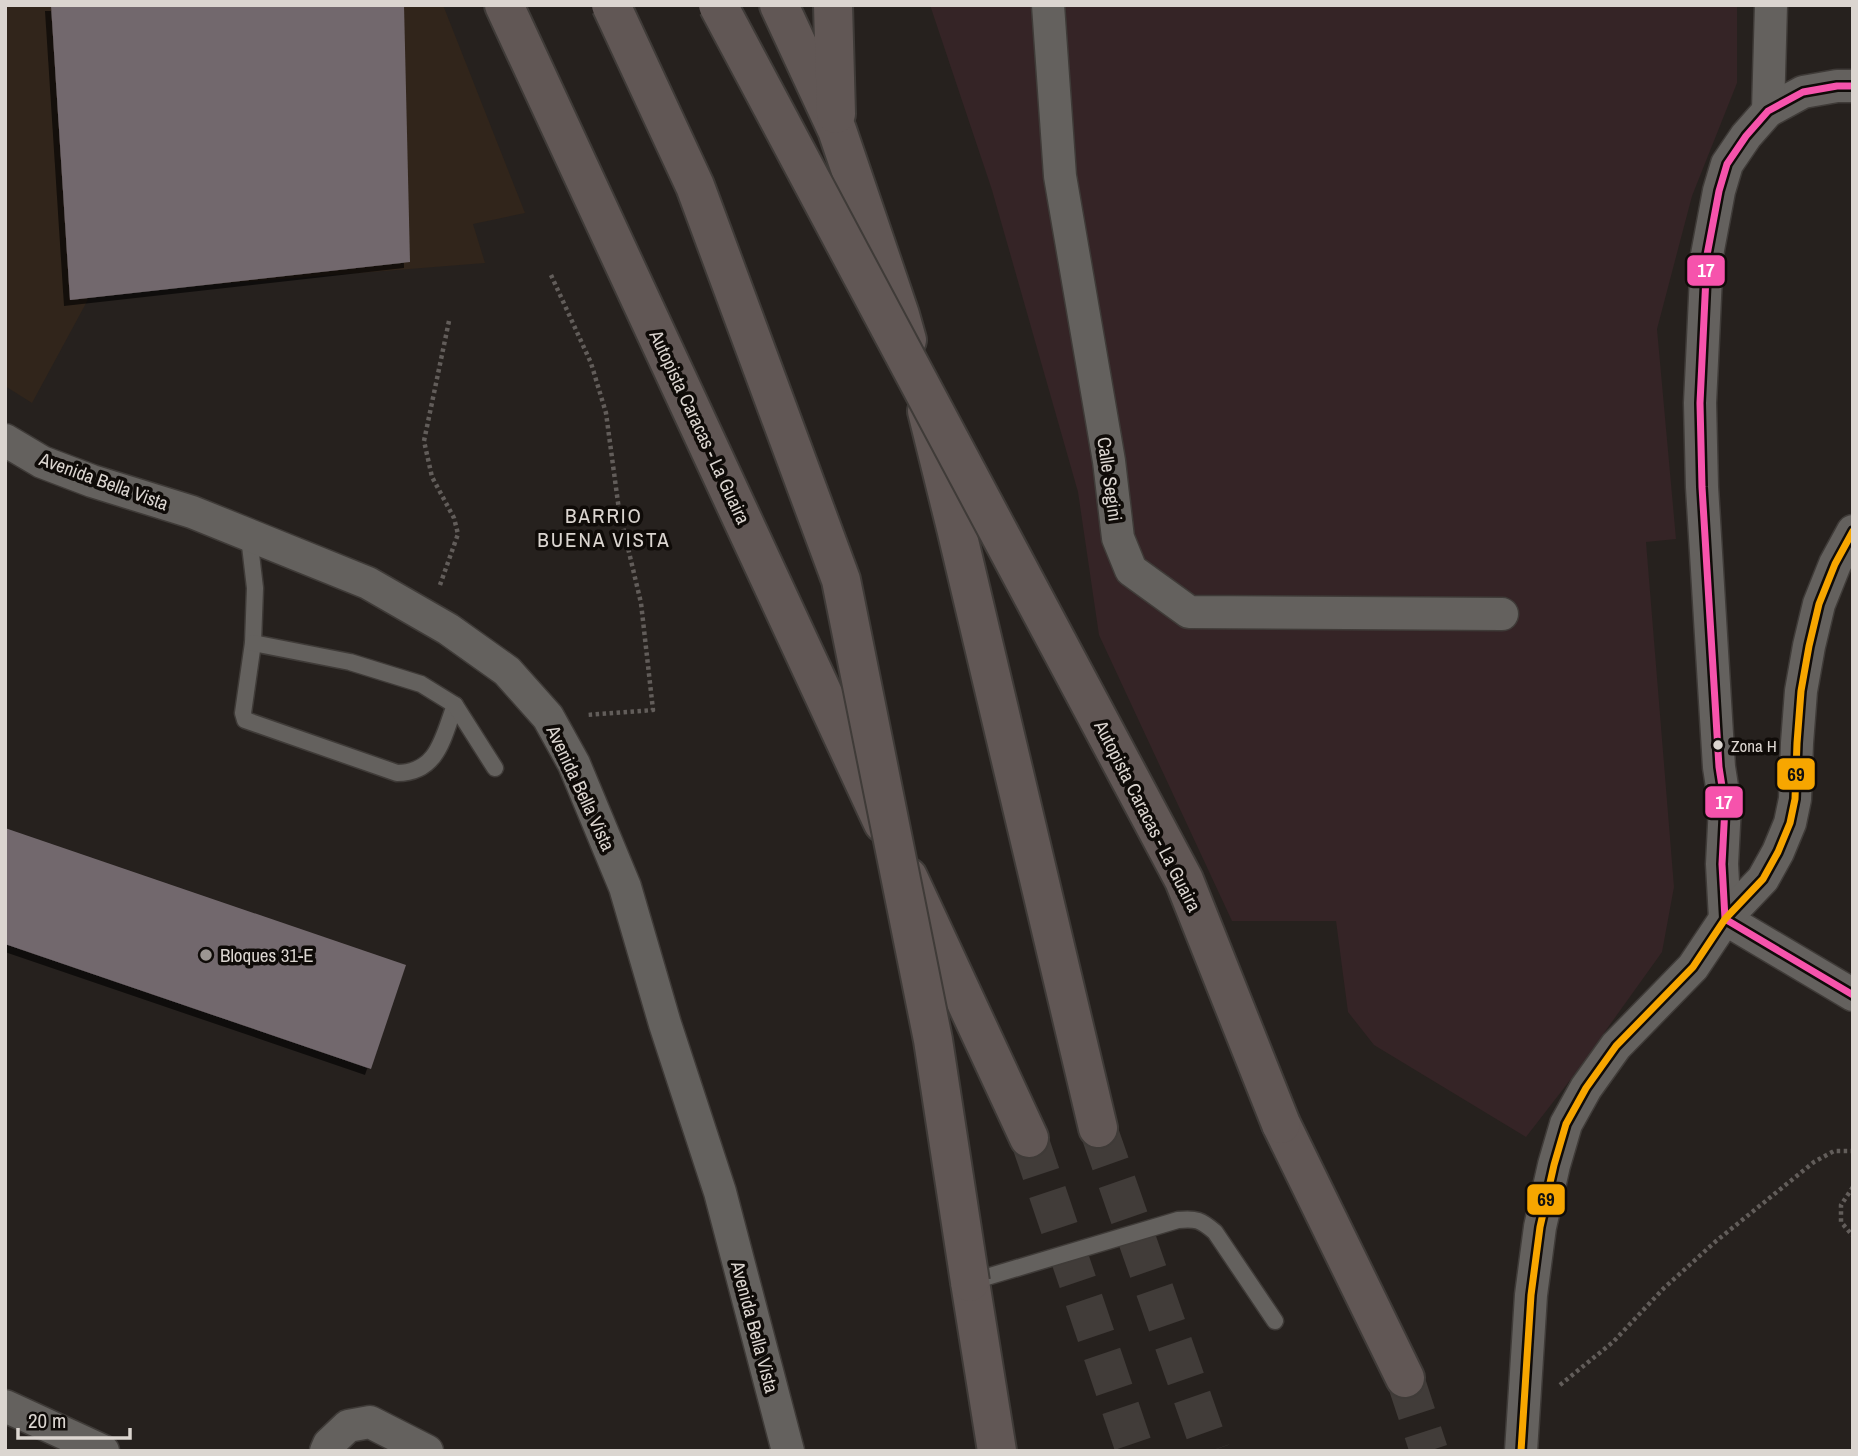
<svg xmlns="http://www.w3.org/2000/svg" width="1858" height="1456" viewBox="0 0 1858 1456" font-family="'Archivo Narrow',sans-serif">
  <defs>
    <filter id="shadow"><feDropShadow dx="-6" dy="6" stdDeviation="0" flood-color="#0009"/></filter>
  </defs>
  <rect width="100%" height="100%" fill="#26211e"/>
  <path fill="#31251b" d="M5,5H443L525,213L473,224L485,263L91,294L32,403L5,386Z"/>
  <path fill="#352426" d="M930,5H1737V83L1692,196L1657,329L1676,539L1646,542L1674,887L1662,952L1571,1079L1526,1137L1374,1045L1348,1012L1336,921H1232L1099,635L1078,492L992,190Z"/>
  <g fill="#72686d" filter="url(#shadow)">
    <path d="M51,5H404L410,262L70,300Z"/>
    <path d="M5,828L406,965L371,1069L5,944Z"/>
  </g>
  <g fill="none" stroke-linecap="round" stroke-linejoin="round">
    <g stroke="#413c39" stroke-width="38" stroke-dasharray="38 19" stroke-linecap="butt">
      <path d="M1098,1128L1211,1451"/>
      <path d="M1029,1138L1135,1451"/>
      <path d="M1405,1378L1429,1451"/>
    </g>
    <defs>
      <g id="lane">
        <path d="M249,537L255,588L253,643L243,713L245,720L397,773C438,773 443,737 455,705"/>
        <path d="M253,643L350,662L421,684L455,705L495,768"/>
        <path d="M970,1282L1178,1220C1196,1218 1201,1220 1215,1232L1275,1321"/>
      </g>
      <g id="street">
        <path d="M1048,5L1060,176L1109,461L1118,538L1131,570L1189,612L1502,614"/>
        <path d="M1853,86H1837L1803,92L1768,111L1746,136L1727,164L1719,191L1707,255L1700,403L1702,487L1719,767L1725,806L1722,864L1725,919L1853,995"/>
        <path d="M1768,111L1771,5"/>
        <path d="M5,440L42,462L92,481L192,512L368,583L448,629L507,671L548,717L574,764L625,887L665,1024L720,1192L788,1451"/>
        <path d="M5,1406L103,1451"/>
        <path d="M326,1451L329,1444L348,1426L370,1422L427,1451"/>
        <path d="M1521,1451L1531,1295L1540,1227L1554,1165L1566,1124L1586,1088L1616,1046L1693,967L1725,919L1763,879L1778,852L1790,823L1795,799L1797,743L1801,691L1809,646L1819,604L1835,564L1853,531"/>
      </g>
      <g id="highway">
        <path d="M504,5L883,823"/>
        <path d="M779,5L837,130L900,315L907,340"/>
        <path d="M833,5L836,114"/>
        <path d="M927,411L956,528L1098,1128"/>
        <path d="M908,877L1029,1138"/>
        <path d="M1281,1124L1405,1378"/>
        <path d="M970,1282L997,1451"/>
      </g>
    </defs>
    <use href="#lane" stroke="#3f3b38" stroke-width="19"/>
    <use href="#street" stroke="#3f3b38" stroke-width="35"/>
    <use href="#highway" stroke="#3f3b38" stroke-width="42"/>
    <g stroke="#625d5a" stroke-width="4.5" stroke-dasharray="3.5 3.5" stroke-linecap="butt">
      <path d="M551,275L591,363L606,413L619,510L641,603L653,710L587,715"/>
      <path d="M440,585L458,534L454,518L432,477L424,441L449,321"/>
      <path d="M1853,1187L1841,1205V1222L1853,1236"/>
      <path d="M1560,1385L1613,1342L1664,1288L1715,1242L1814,1162L1834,1151H1853"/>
    </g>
    <use href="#lane" stroke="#64615e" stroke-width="16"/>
    <use href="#street" stroke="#64615e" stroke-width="32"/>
    <use href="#highway" stroke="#615755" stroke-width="38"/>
    <defs>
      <g id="highway-bridge">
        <path d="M611,5L695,186L841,580L933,1040L970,1282"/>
        <path d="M718,5L1184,880L1281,1124"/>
      </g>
    </defs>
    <use href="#highway-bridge" stroke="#3f3b38" stroke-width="42" stroke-linecap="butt"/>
    <use href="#highway-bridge" stroke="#615755" stroke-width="38"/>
    <defs>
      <path id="bus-1" d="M1853,86H1837L1803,92L1768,111L1746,136L1727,164L1719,191L1707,255L1700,403L1702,487L1719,767L1725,806L1722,864L1725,919L1853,995"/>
      <path id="bus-2" d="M1521,1451L1531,1295L1540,1227L1554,1165L1566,1124L1586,1088L1616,1046L1693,967L1725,919L1763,879L1778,852L1790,823L1795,799L1797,743L1801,691L1809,646L1819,604L1835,564L1853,531"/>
    </defs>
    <use href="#bus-1" stroke="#0f0b08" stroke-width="12"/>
    <use href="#bus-2" stroke="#0f0b08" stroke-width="12"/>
    <use href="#bus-1" stroke="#f653ac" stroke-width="7"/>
    <use href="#bus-2" stroke="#f7a600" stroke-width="7"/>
  </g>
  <circle fill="#dbd5d0" stroke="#0f0b08" stroke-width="2.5" cx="1718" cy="745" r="6"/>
  <circle fill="#9c9692" stroke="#0f0b08" stroke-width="2.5" cx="206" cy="955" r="7"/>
  <g text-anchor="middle" stroke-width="7" stroke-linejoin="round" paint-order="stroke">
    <g font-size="17" fill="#dbd5d0" stroke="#0f0b08" text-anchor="start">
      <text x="1731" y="752">Zona H</text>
    </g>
    <g font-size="19" fill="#dbd5d0" stroke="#0f0b08">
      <text transform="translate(700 427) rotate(65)" y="7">Autopista Caracas - La Guaira</text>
      <text transform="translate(1110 479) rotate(82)" y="7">Calle Segini</text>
      <text transform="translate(104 481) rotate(20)" y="7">Avenida Bella Vista</text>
      <text transform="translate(581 788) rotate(65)" y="7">Avenida Bella Vista</text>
      <text transform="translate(1148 816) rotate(63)" y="7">Autopista Caracas - La Guaira</text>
      <text transform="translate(755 1327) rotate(75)" y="7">Avenida Bella Vista</text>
    </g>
    <g font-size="19" fill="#dbd5d0" stroke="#0f0b08" text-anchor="start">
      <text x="220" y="962">Bloques 31-E</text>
    </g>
    <g font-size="21" letter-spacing="2" fill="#dbd5d0" stroke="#0f0b08">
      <text x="604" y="523">BARRIO<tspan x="604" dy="24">BUENA VISTA</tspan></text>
    </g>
  </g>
  <g stroke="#0f0b08" stroke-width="2.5">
    <rect x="1686" y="254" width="40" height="33" rx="7" fill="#f653ac"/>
    <rect x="1776" y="757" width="40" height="34" rx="7" fill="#f7a600"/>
    <rect x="1704" y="785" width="40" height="34" rx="7" fill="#f653ac"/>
    <rect x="1526" y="1183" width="40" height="33" rx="7" fill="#f7a600"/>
  </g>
  <g font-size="19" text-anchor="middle" font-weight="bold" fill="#fff">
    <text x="1706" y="277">17</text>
    <text x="1724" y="809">17</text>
  </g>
  <g font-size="19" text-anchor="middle" font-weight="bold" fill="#111">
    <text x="1796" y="781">69</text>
    <text x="1546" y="1206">69</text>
  </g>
  <rect width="1858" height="1456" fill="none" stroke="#dbd5d0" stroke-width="14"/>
  <path d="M18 1428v10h112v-10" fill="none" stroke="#dbd5d0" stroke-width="3.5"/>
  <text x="28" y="1428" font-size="21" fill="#dbd5d0" stroke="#0f0b08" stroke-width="5" paint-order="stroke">20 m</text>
</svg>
